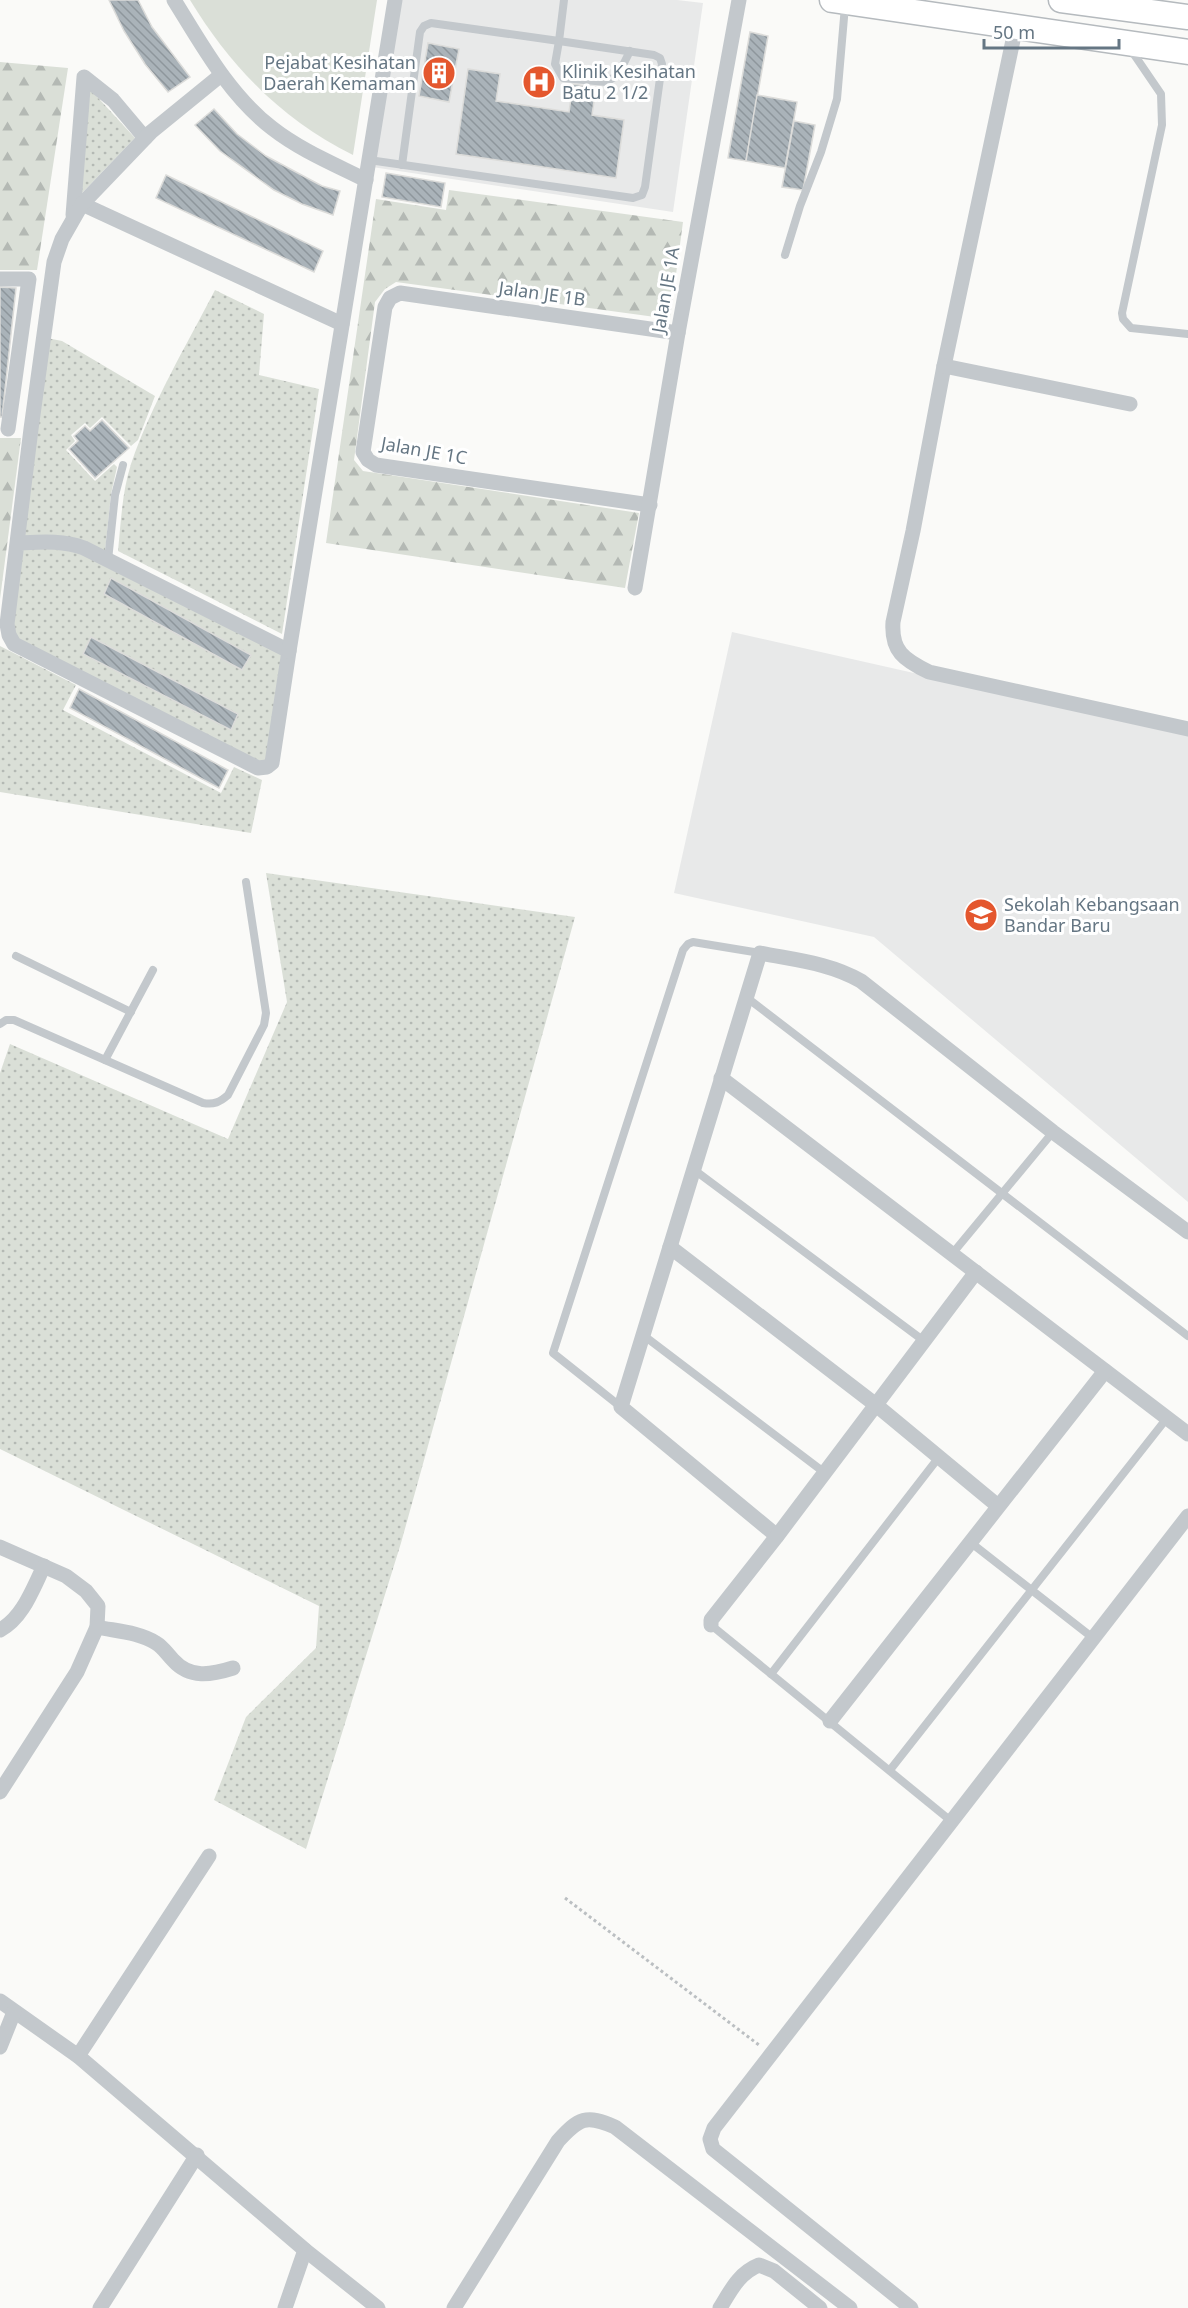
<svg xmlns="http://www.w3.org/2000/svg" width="1188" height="2308" viewBox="0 0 1188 2308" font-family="'Noto Sans',sans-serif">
  <defs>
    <pattern id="grass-dots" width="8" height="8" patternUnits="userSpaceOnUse" patternTransform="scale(1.5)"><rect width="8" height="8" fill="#dadfd7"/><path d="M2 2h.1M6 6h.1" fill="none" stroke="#b4b9b4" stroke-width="1.8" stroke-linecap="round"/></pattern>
    <pattern id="forest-firs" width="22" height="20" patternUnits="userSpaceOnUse" patternTransform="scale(1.5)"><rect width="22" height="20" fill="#dadfd7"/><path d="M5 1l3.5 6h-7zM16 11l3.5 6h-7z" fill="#b4b9b4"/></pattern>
    <pattern id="building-back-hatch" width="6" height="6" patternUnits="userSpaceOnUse" patternTransform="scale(1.5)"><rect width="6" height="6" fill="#aab3b9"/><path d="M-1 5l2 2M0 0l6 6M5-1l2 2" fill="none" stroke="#8e969c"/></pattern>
  </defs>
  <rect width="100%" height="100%" fill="#fafaf8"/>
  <g fill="#e8e9e9">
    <path d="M402,0H677L703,3L673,212L372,167Z"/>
    <path d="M732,632L1188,735V1202L874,937L674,893Z"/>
  </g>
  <g fill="url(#grass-dots)">
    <path d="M90,89L135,138L81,194Z"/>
    <path d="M215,290L264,314L259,375L319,389L282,634L118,551C121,522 122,492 131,464C152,403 186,346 215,290Z"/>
    <path d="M47,338L62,341L155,396L138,440L131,446L102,417L90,428L85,423L71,435L75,441L66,450L95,481L114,464L117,467L111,494L105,552L22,538Z"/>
    <path d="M23,547L71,548L283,655L269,759L257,763L18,641L12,625Z"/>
    <path d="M0,646L76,685L63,710L221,793L234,767L262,780L251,833L0,792Z"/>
    <path d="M266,873L575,917L401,1543L306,1849L214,1800L246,1717L316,1648L319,1606L0,1449V1073L10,1044L228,1139L287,1002Z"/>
  </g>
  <g fill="url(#forest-firs)">
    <path d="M0,62L68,68L37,270H0Z"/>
    <path d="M449,190L683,222L670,319L396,282L385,289L375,302L354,460L363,471L639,513L625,588L326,543L376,199L446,210Z"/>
    <path d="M0,438H21L0,599Z"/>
  </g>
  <path fill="#dadfd7" d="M190,0H377L353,155C283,121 230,66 190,0Z"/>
  <g fill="url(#building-back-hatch)" stroke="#dcdcda" stroke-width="1.5">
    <path d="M109,0H138L152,27L190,77L168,92L145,64L124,31Z"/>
    <path d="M750,32L768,36L746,161L728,158Z"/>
    <path d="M428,43L459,49L449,102L419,96Z"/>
    <path d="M468,69L500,74L496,101L569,112L573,84L596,88L592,115L624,120L616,178L456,154Z"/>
    <path d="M757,95L797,102L785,168L746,161Z"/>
    <path d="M214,109L237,134L266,156L322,186L340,191L333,215L302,204L274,190L220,151L195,125Z"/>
    <path d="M794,121L815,125L803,190L782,187Z"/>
    <path d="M386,173L445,183L441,207L382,197Z"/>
    <path d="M166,175L323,251L314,272L156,198Z"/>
    <path d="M0,287L16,288L2,417H0Z"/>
    <path d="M102,420L129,448L95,478L69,449L78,441L74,436L85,426L90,431Z"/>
    <path d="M111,578L251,655L242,670L104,594Z"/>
    <path d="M91,637L238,714L231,730L83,654Z"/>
    <path d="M79,689L228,770L219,788L70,708Z"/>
  </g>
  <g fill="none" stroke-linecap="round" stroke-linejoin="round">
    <defs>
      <g id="primary">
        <path d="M832,0L1188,52"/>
        <path d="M1061,0L1188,17"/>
      </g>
    </defs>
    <use href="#primary" stroke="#b5babe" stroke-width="27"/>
    <path stroke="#bbbfc2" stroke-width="3" stroke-dasharray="3 3" stroke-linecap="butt" d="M565,1898L759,2045"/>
    <g stroke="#c3c8cc" stroke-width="8">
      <path d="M1131,50L1161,94L1162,125L1122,313L1123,319L1131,328L1188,334"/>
      <path d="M369,160L633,198L642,195L645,187L662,64L660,58L654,55L559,41L564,0"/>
      <path d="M402,165L420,32L424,26L431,23L559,41L555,64L563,78L606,82L618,75L630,51"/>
      <path d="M785,255L800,206L821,152L837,99L845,6"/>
      <path d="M108,560L115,495L123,465"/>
      <path d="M16,956L131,1012"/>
      <path d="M746,997L1188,1336"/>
      <path d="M0,1024L6,1020H14L203,1103C214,1105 220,1102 228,1095L264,1025L266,1013L246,882"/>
      <path d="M105,1060L153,970"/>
      <path d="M693,1169L924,1341"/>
      <path d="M952,1254L1053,1132"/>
      <path d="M643,1335L825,1473"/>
      <path d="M621,1407L553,1353L683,950L688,944L693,942L760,953"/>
      <path d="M970,1542L1093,1638"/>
      <path d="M711,1625L951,1821"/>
      <path d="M771,1674L939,1457"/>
      <path d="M890,1770L1167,1418"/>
    </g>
    <g stroke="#c3c8cc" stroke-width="15">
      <path d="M174,0C202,45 229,95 272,128C300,150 334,164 366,180"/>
      <path d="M1016,26L944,366L913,531L893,622C891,651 904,660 929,672L1188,729"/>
      <path d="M82,204L342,324"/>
      <path d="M73,215L84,77L113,100L145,138"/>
      <path d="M0,279H29L8,429"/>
      <path d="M944,366L1130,404"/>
      <path d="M650,505L376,465L368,460L363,452L385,307L390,298L400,293L678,333"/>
      <path d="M18,543C41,542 62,540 84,548L289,651L272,763L267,767L258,768L14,644L9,635L7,624L31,429L54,262L62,239L82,204L151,132L221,75"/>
      <path d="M635,588L678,333L739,0"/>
      <path d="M289,651L395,0"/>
      <path d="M721,1078L1188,1434"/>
      <path d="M670,1247L876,1405L998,1506"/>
      <path d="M777,1536L621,1407L760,953C795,960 830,963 861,981L1053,1132L1188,1232"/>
      <path d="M0,1547L66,1576L86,1591L98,1606L97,1627L77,1672L0,1792"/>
      <path d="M711,1625V1620L777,1536L976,1272"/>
      <path d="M97,1627C115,1631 139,1632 156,1643C163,1647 167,1654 173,1660C190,1679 211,1675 233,1668"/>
      <path d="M0,1630C23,1618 33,1588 44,1566"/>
      <path d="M830,1721L1105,1371"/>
      <path d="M0,2001L78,2056L305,2250L378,2308"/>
      <path d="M0,2047L14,2012"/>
      <path d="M78,2056L209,1856"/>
      <path d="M100,2308L197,2155"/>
      <path d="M285,2308L305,2250"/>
      <path d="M454,2308L558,2141C579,2118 586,2114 615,2127L850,2308"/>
      <path d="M720,2308C731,2290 739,2273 759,2265L774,2271L820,2308"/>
      <path d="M911,2308L713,2149L710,2139L714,2128L1188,1516"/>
    </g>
    <use href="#primary" stroke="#fff" stroke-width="24"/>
  </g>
  <defs>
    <symbol id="building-disc" viewBox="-11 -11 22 22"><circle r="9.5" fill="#e4572e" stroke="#fff"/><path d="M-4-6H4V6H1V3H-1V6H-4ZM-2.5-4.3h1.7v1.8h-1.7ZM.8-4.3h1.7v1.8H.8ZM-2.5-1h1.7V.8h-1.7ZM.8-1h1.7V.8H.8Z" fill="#fff"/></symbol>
    <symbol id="hospital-disc" viewBox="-11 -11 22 22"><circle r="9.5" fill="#e4572e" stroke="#fff"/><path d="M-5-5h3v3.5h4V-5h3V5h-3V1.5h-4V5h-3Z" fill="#fff"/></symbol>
    <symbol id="school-disc" viewBox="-11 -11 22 22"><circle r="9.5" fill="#e4572e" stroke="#fff"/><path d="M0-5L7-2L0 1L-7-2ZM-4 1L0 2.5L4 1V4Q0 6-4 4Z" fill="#fff"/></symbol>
  </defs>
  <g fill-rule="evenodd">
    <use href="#building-disc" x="420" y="54" width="38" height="38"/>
    <use href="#hospital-disc" x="520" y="63" width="38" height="38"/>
    <use href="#school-disc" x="962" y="896" width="38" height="38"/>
  </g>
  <g text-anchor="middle" stroke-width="6" stroke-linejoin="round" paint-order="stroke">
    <g font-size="18" fill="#657683" stroke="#fff" text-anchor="start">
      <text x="416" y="69" text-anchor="end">Pejabat Kesihatan<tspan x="416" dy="21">Daerah Kemaman</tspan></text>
      <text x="562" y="78">Klinik Kesihatan<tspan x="562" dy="21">Batu 2 1/2</tspan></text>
      <text x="1004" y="911">Sekolah Kebangsaan<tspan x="1004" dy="21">Bandar Baru</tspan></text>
    </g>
    <g font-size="18" fill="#657683" stroke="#fff">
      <text transform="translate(666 290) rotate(-80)" y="6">Jalan JE 1A</text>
      <text transform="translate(542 294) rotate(8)" y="6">Jalan JE 1B</text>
      <text transform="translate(424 451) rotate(10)" y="6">Jalan JE 1C</text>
    </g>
  </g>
  <path d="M984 39v9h135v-9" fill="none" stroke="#657683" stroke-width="3"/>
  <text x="993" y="39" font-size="18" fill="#657683" stroke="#ffffff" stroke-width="4.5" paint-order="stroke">50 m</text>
</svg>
